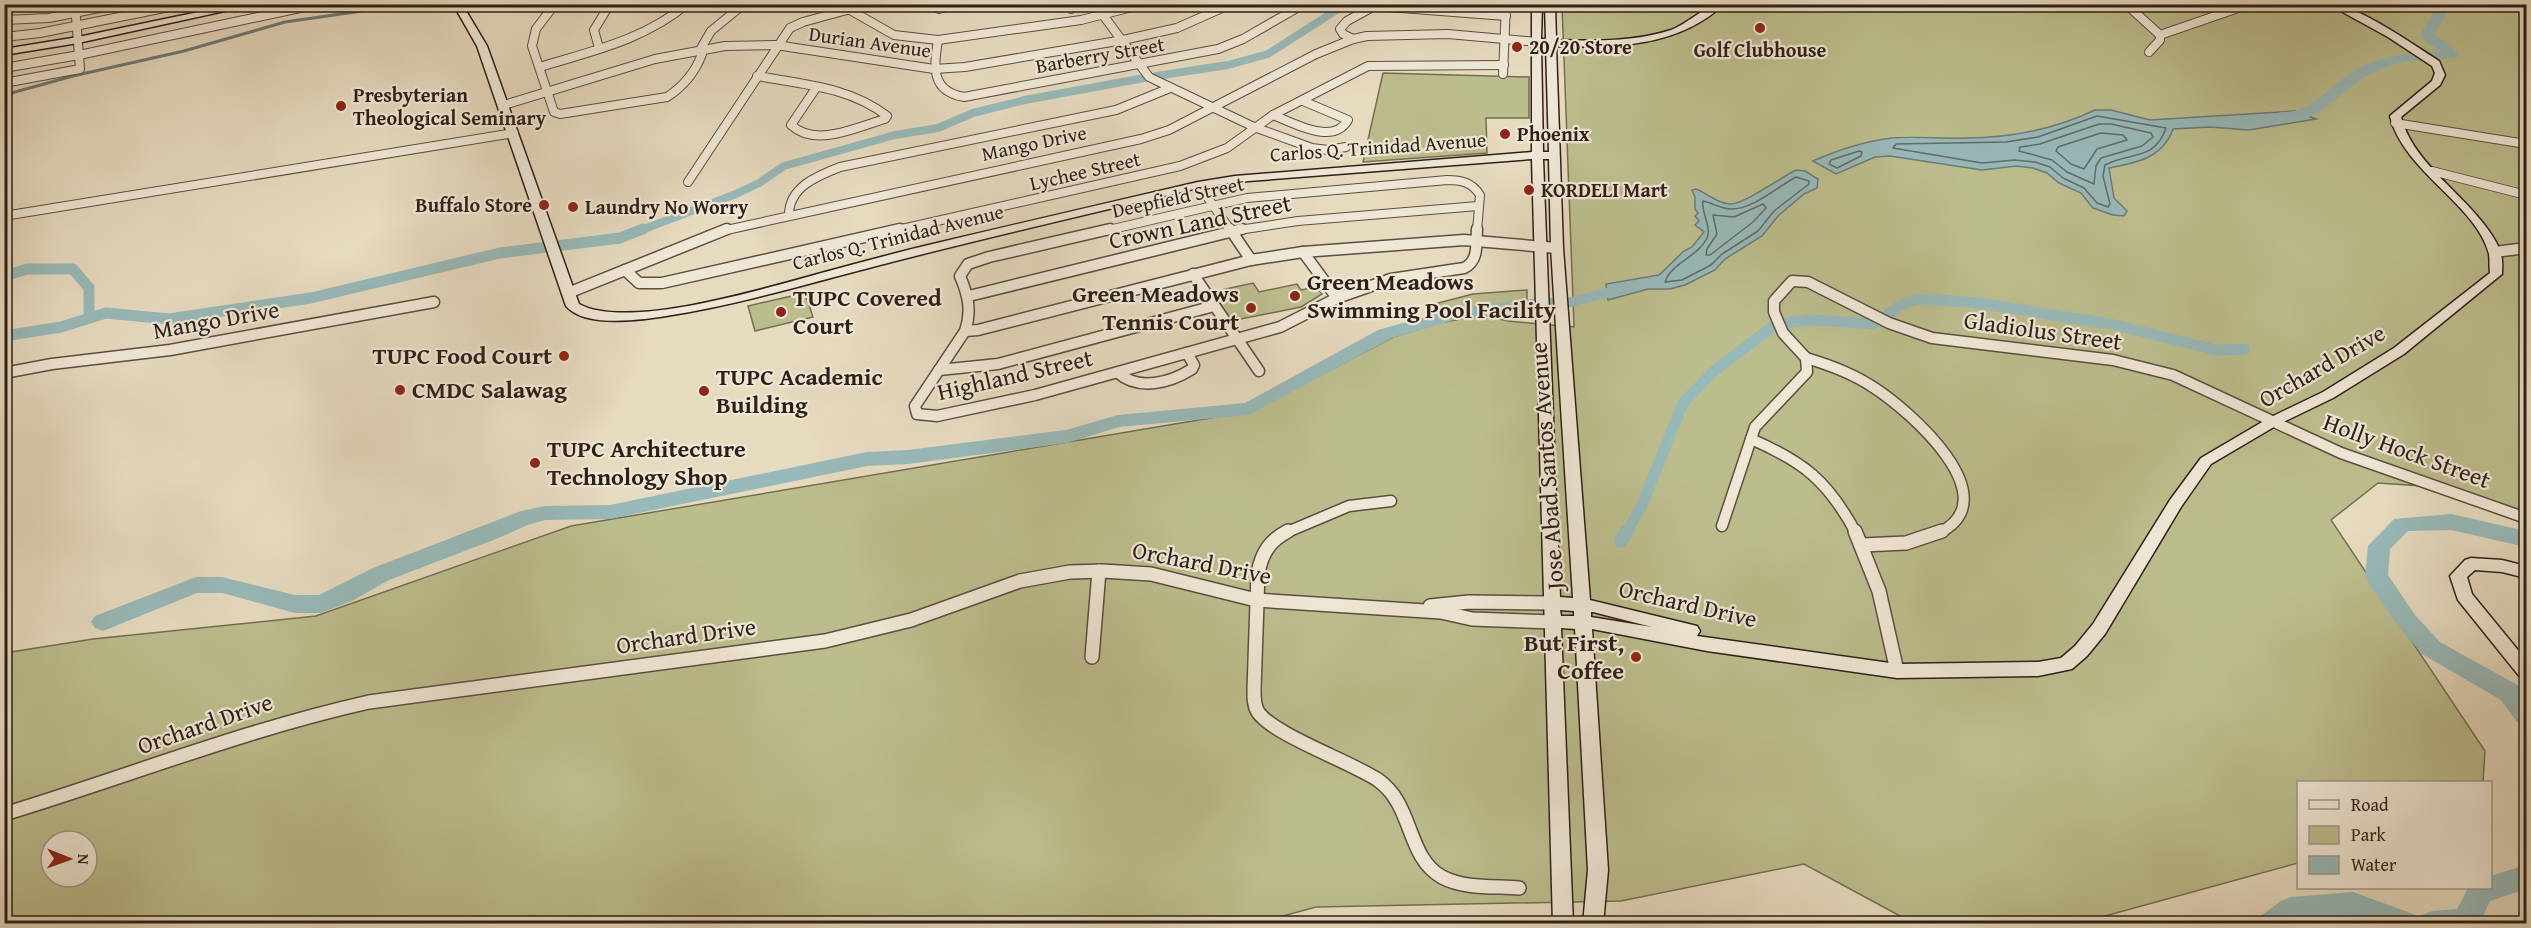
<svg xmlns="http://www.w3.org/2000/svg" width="2531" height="928" viewBox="0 0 2531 928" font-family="'Gentium Book Plus',serif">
  <rect width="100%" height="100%" fill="#e6dabf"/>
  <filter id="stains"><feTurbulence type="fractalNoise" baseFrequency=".00333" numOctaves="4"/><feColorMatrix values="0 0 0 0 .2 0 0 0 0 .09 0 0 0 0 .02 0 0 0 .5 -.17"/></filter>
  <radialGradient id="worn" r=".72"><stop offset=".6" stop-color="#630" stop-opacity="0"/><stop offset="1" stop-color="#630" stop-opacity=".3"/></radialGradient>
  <g fill="#bcbd8d" stroke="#746e53" stroke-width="1.5" fill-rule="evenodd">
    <path d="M1562,5H2526V524L2423,486L2378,483L2331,520L2485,751L2483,782H2298V863L2076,924L1913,923L1804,864L1621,901L1316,907L1253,924H5V653L93,639L316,616L571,526L1252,411L1393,337L1439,323L1483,315L1508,321L1574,327ZM51,841H87V877H51Z"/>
    <path d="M1383,73L1529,77V118H1486L1487,153L1363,162Z"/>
    <path d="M1253,283L1259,292L1297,284L1301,290L1316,287L1322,294L1301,307L1231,321L1212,292Z"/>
    <path d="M1527,290V302L1441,315L1438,303L1473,294Z"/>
    <path d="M805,293L813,317L755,331L748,306Z"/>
  </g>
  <g fill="#98b9b9" stroke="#6d7b79" stroke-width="1.5">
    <path d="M2095,110H2111L2150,120L2295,111L2316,119L2249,130L2210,127L2173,129C2163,158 2136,163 2109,168L2114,198L2127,211L2124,216L2113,215L2093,208L2081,193L2059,183L2047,173L2033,168L2016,166L1982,170L1890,156L1875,157L1836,174L1813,161C1838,150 1865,141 1892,138C1917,136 1941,139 1966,138C2010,138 2055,129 2095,110Z"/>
    <path d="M1796,170L1805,171L1818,179L1817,188L1804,194L1778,216L1762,236L1725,259L1715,270L1685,285L1670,289H1648L1608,300L1606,284L1659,275L1684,251L1692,247L1704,232L1695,225L1699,221L1695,216L1698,213L1695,209V197L1692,190L1696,189C1707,193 1718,204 1731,204C1746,203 1780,178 1796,170Z"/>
  </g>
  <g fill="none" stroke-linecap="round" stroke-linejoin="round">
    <g stroke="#626c69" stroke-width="1.5">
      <path d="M2097,116L2166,128C2154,162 2131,151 2105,165L2103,176L2110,204L2108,207L2097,203L2084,188L2063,178L2050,167L2035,162L2015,160L1982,163L1893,148L1896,144L2006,142L2038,137Z"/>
      <path d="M2099,124H2111L2151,133L2153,137L2142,146L2101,158L2096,166L2094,184L2067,172L2052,160L2019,151L2020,147L2040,144Z"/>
      <path d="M2101,133L2123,135L2127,140L2097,149L2084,169L2071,164L2056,151L2058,147Z"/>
      <path d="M1859,151L1862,152L1861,156L1837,168L1829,164L1831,160Z"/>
      <path d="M1796,177L1809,181V184L1774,211L1758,231L1722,254L1711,265L1682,280L1665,282C1672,262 1698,257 1707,238C1712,227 1701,213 1703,201C1713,203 1721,209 1731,209C1754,209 1777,187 1796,177Z"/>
      <path d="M1763,204L1766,208L1753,222L1710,255H1706L1707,249L1717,234L1713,215L1734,217Z"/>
    </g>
    <path stroke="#6d7b79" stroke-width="3" d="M4,95L73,76L184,51L285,22L362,11L387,4"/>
    <g stroke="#98b9b9" stroke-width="8">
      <path d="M1156,76L1228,65L1268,54L1346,4"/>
      <path d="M639,231L736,194L759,183L784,166L895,135L938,128L973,113L1025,100L1144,78"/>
    </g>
    <g stroke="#98b9b9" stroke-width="11">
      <path d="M4,276L27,269H73L89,288V318"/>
      <path d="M4,336L61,327L106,313L169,319L311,298L500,253L620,238L643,229"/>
      <path d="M1626,533L1641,507L1683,403L1714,371L1771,328L1791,322L1814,320L1874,324L1904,303L1916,300H1938L1978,303L2110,324L2216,350L2244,349"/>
    </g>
    <path stroke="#98b9b9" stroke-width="14" d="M1621,541L1627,531"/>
    <g fill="#98b9b9" fill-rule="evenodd">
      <path d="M2440,4H2453L2434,34L2451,46L2458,55L2456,58L2407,61L2390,65L2361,79L2324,109L2307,118L2278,121L2271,117C2278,109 2292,114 2301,109C2320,101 2333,84 2351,73C2378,55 2409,53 2441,51L2427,43L2420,34Z"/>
      <path d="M1633,281L1639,282L1642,286L1639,290L1567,308H1538L1454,320L1392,338L1249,415L1119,427L1067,443L908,464L867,466L610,519L545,520L528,525L496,539L389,580L352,601L321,613H295L222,593H197L103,631L95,628L91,622L95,616L196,577H222L295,595H319L373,568L521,511L545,506L610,505L867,452L908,450L1066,430L1118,415L1245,403L1378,330L1452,309L1538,298H1567Z"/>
      <path d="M2451,514L2526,531V547L2451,530L2408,531L2390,549L2388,575L2415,615L2440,642L2519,686L2526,696V725L2517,722L2501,700L2422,654L2399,627L2368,582L2365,576L2368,546L2394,519Z"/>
      <path d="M2526,865V889L2490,901L2480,924H2368L2353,918L2295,924H2258L2262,915L2281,901L2291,897L2353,892L2416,915L2419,921L2422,915L2432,911L2457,909L2468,888H2490V876Z"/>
    </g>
    <defs>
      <g id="street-far2">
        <path d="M18,4H39"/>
        <path d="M555,4L536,29L532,46L554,112L560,114L667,97C684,86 695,73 702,54L700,50L711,31L744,4"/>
        <path d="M928,4L939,9L959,4"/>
        <path d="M1062,4L1071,9"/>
        <path d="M2126,4L2160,35"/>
        <path d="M2512,5L2526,9"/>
        <path d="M1375,6L1506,16"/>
        <path d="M850,10L894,35L938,40L1081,20L1144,4"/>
        <path d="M1103,15L1149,77L1254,127L1312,148L1328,150L1346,147"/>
        <path d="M4,20L49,18L119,4"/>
        <path d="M2160,35L2244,6L2258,4"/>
        <path d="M4,37L40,33L184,4"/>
        <path d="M1353,39L1343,34L1340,29L1347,21L1378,4"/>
        <path d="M938,40C934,66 930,91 964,97L1218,49L1243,39L1304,4"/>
        <path d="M599,48L594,30L610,4"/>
        <path d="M2149,52L2160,40V35"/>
        <path d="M540,67C592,51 644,40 687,4"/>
        <path d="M4,68L79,55L319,4"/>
        <path d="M1503,74L1506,4"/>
        <path d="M757,76C802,84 850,87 887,116L885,119C857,127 816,148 791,125L816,88"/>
        <path d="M4,83L80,69L75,4"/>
        <path d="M504,105L655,59L725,46L776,45L934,69L965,67L1123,40L1177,28L1231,4"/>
        <path d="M1273,115C1294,123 1333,146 1348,120L1303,101"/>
        <path d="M2395,123L2526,144"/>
        <path d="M2432,171L2526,195"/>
        <path d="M688,182L790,28L803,22L869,4"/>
        <path d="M1203,191L1231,231"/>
        <path d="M789,215C789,187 817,176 840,167L1116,110L1170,88"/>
        <path d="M4,216L514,133"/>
        <path d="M722,231L1141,139L1169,130L1316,54L1353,39L1367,36L1448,34L1538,42"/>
        <path d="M893,231L1180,166L1227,148L1273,115L1368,66L1504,65"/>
        <path d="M1104,231L1247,198L1447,180C1461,180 1472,182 1480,195L1477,231"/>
        <path d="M1232,231L1298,221L1478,206"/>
      </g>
      <g id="street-far1">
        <path d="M1110,229L989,257L968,264L960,276C968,295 972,311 965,331L915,406L917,414L937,416L1035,395L1280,327L1337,298L1391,279L1464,268C1479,261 1476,244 1477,229"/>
        <path d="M1230,229L1251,260"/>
        <path d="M1303,252L1337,298"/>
        <path d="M2495,252L2526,248"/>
        <path d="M625,270L639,283H662L900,229"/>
        <path d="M1193,274L1259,371"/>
        <path d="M568,293L727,229"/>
        <path d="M969,296L1242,229"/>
        <path d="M965,331L978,330L1251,260L1303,252L1464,240L1557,248"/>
        <path d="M1806,358C1830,365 1852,373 1873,387C1909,410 2010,498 1939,533"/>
        <path d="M939,370L998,364L1214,306"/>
        <path d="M4,373L52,364L170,350L434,302"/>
        <path d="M1118,373C1139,391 1170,383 1192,369L1194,365L1187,353"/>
        <path d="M1751,439C1804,462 1828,481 1856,533"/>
        <path d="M1722,526L1755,427L1807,372L1806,358L1783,333L1774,312V301L1792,281L1808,282L1889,323L1932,338L2113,360L2173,375L2341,453L2526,518"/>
        <path d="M1285,533L1349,506L1391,501"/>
      </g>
      <g id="street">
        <path d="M1288,531C1269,541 1262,553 1258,573L1254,690C1254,698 1254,706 1258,712C1272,734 1351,762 1378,780C1414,805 1406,857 1442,877C1464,889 1495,886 1519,888"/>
        <path d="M1855,531L1879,591L1897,671"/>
        <path d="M1863,545L1906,543L1942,531"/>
        <path d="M1430,606L1469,602L1553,603"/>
        <path d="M1092,657L1099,571"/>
        <path d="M4,814C126,777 244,730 369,702L825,641L911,620L1020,581L1070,572L1103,571L1151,574L1256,600L1441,612L1472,619L1554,622"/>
      </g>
      <g id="secondary">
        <path d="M237,4H257L78,43L4,55V49L78,37Z"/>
        <path d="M453,4H462L487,46L579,304C630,332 779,284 836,269C869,260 903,251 937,243C1024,222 1111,202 1198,182L1235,176L1532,152V4H1542L1541,39H1546L1545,4H1555L1556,40C1594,41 1634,42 1671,30C1690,23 1705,4 1724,4C1679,47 1615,48 1556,46L1563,248L1590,600L1697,626L1700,631L1697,636L1897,664L2038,662L2061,658L2075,646L2093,624L2170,500L2201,458L2269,418L2323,392L2394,348L2490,273C2489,267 2490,260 2489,254C2477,205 2403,171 2390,116L2432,81L2435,73L2432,66L2388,37L2328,4C2357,4 2412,44 2439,61L2445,75L2440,85L2401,117C2412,160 2457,189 2483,223C2490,232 2499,244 2501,255C2503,261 2502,268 2502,274L2404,354L2333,398L2279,424L2211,464L2181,507L2105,634L2087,656L2072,669L2038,676L1897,678L1707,651L1592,629L1608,870L1603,924H1583L1588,870L1575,629L1561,628L1573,924H1553L1532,159L1235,182L1198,188C1093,213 988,237 884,264C805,284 726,309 645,319C622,321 583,325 566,306L477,46ZM1541,45H1546L1549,152H1543ZM1543,159H1549L1551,248L1573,598L1560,597ZM1560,610L1574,611V616H1561ZM1591,612H1593L1652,627L1591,617Z"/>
        <path d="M2471,558L2502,560L2526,566V578L2502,572L2475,570L2467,577L2472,594L2526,660V679L2520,677L2458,600L2450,576L2465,560Z"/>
      </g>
    </defs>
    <use href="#street-far2" stroke="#5b4e42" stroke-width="10"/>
    <use href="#street-far1" stroke="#5b4e42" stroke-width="13"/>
    <use href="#street" stroke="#5b4e42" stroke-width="16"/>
    <use href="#secondary" stroke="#2d1f19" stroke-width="3"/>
    <use href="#street-far2" stroke="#efe7d5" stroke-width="8"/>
    <use href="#street-far1" stroke="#efe7d5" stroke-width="10"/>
    <use href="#street" stroke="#efe7d5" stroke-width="13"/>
    <use href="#secondary" fill="#efe7d5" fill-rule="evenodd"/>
  </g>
  <g fill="#8f2418" stroke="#efe7d5" stroke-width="2">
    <circle cx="1760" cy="28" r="6"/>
    <circle cx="1517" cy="47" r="6"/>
    <circle cx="341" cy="106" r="6"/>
    <circle cx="1505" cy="134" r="6"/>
    <circle cx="1529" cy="190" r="6"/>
    <circle cx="544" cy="205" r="6"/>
    <circle cx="573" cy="207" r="6"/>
    <circle cx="1295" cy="296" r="6"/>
    <circle cx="1251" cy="308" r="6"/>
    <circle cx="781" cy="312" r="6"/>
    <circle cx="564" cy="356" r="6"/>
    <circle cx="400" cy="390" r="6"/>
    <circle cx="704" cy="391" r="6"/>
    <circle cx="535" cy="463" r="6"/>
    <circle cx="1636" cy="657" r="6"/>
  </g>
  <g text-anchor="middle" stroke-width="4.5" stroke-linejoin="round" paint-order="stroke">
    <g font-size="20" fill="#2d1f19" stroke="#efe7d5">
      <text transform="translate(870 42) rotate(8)" y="7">Durian Avenue</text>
      <text transform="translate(1100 55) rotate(-10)" y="7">Barberry Street</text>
      <text transform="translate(1034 143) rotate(-12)" y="7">Mango Drive</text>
      <text transform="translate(1378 147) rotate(-4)" y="7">Carlos Q. Trinidad Avenue</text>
      <text transform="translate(1085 171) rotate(-13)" y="7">Lychee Street</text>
      <text transform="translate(1178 197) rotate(-12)" y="7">Deepfield Street</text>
      <text transform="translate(898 237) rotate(-14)" y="7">Carlos Q. Trinidad Avenue</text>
    </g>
    <g font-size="20" font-weight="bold" fill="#2d1f19" stroke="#efe7d5" text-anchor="start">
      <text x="1529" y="54">20/20 Store</text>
      <text x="1760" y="57" text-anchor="middle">Golf Clubhouse</text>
      <text x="353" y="102">Presbyterian<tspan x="353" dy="23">Theological Seminary</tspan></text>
      <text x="1517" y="141">Phoenix</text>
      <text x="1541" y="197">KORDELI Mart</text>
      <text x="532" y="212" text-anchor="end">Buffalo Store</text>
      <text x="585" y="214">Laundry No Worry</text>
    </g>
    <g font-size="24" fill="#2d1f19" stroke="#efe7d5">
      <text transform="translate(1200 222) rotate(-12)" y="8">Crown Land Street</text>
      <text transform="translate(216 320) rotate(-10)" y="8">Mango Drive</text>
      <text transform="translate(2043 331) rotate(8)" y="8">Gladiolus Street</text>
      <text transform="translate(2322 366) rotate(-30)" y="8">Orchard Drive</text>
      <text transform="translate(1015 375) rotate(-13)" y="8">Highland Street</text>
      <text transform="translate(2407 451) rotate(20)" y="8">Holly Hock Street</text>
      <text transform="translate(1547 466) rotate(-94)" y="8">Jose Abad Santos Avenue</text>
      <text transform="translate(1202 563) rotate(11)" y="8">Orchard Drive</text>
      <text transform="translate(1688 604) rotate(13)" y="8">Orchard Drive</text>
      <text transform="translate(686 636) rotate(-8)" y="8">Orchard Drive</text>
      <text transform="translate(205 724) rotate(-19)" y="8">Orchard Drive</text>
    </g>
    <g font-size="24" font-weight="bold" fill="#2d1f19" stroke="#efe7d5" text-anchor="start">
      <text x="1307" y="290">Green Meadows<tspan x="1307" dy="28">Swimming Pool Facility</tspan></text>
      <text x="1239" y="302" text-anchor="end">Green Meadows<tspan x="1239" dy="28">Tennis Court</tspan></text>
      <text x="793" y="306">TUPC Covered<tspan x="793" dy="28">Court</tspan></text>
      <text x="552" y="364" text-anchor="end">TUPC Food Court</text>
      <text x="716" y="385">TUPC Academic<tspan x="716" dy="28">Building</tspan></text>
      <text x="412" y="398">CMDC Salawag</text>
      <text x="547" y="457">TUPC Architecture<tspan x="547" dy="28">Technology Shop</tspan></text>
      <text x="1624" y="651" text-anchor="end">But First,<tspan x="1624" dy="28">Coffee</tspan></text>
    </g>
  </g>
  <rect width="2531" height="928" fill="none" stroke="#e6dabf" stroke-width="24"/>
  <rect x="6" y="6" width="2519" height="916" fill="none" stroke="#2d1f19" stroke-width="3"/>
  <rect x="12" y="12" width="2507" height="904" fill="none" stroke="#2d1f19" stroke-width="1.5"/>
  <rect x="2297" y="781" width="195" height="108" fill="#efe7d5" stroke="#a1978a" stroke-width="1.5"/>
  <rect x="2309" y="800" width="30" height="9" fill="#efe7d5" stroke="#a1978a" stroke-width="1.5"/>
  <text x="2351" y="811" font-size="18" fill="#2d1f19">Road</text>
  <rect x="2309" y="826" width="30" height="18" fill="#bcbd8d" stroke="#a1978a" stroke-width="1.5"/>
  <text x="2351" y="841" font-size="18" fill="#2d1f19">Park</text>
  <rect x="2309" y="856" width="30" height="18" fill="#98b9b9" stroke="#a1978a" stroke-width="1.5"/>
  <text x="2351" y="871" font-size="18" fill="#2d1f19">Water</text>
  <g transform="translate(69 859) rotate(91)"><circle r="28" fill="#efe7d5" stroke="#a1978a" stroke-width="1.5"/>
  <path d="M0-4.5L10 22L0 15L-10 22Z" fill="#8f2418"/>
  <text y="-9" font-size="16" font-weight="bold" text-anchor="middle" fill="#2d1f19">N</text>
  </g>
  <rect width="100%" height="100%" filter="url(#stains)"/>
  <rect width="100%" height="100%" fill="url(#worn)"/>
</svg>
